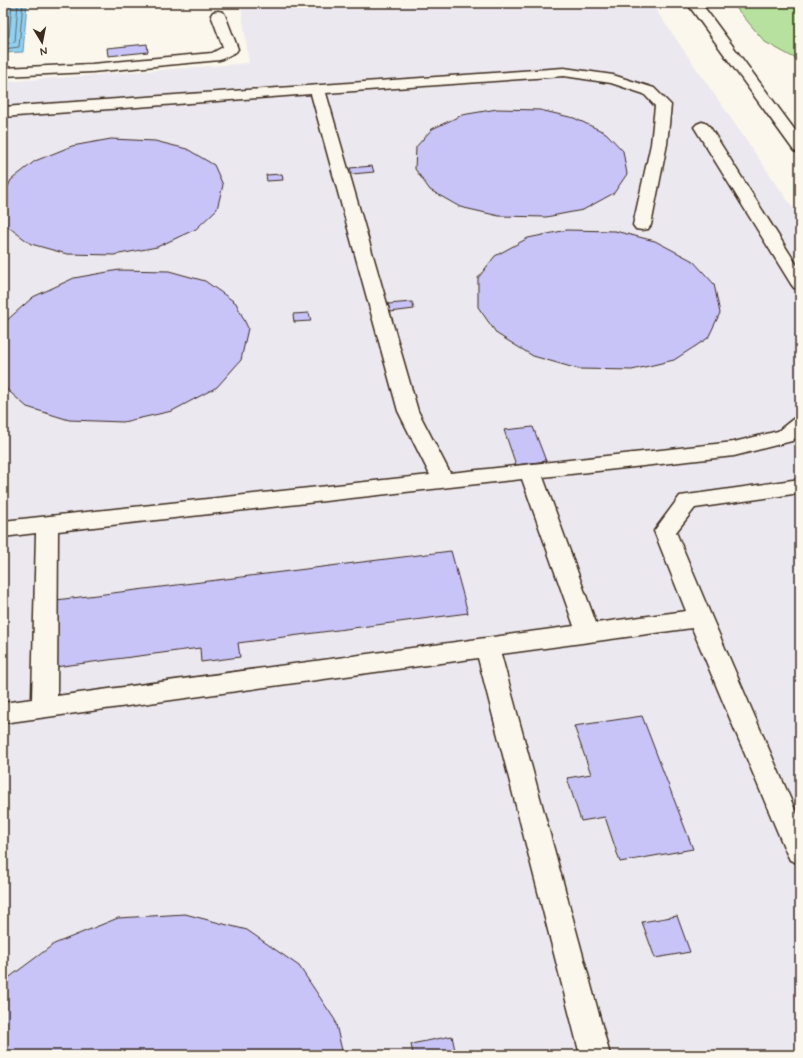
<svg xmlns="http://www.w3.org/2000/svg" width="803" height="1058" viewBox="0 0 803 1058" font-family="Mynerve,sans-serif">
  <rect width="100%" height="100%" fill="#fbf7ec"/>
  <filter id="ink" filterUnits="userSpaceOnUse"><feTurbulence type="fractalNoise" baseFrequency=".025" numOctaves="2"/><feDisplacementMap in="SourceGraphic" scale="8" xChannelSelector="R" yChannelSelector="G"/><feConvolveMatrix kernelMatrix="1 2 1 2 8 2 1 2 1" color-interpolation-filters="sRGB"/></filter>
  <g filter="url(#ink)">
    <path fill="#ece8ef" d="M291,3H651L800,218V1055H3V82L249,63L241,6Z"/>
    <path fill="#b7e19e" stroke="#79865e" d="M732,3H800V61L765,42Z"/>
    <path fill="#90d0f1" stroke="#6e8e9d" d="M3,3H27L23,52L3,53Z"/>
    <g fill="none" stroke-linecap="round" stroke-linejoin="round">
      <g stroke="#5d6c72" stroke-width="1">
        <path d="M3,38L9,36L12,3"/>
        <path d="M3,44L15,42L18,3"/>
        <path d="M3,49L19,47L23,3"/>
      </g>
    </g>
    <g fill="#c8c4f7" stroke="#3b2a1e">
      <path d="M147,44L148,52L108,56L107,48Z"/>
      <path d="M497,109L540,110L574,118L606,133L623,151L627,174L614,193L583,210L546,217L499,216L460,207L430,190L415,169L416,147L432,129L462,115Z"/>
      <path d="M111,139L155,141L187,149L214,165L223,185L217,209L196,229L157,247L114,255L67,254L31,244L7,226L3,214V197L11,180L35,161L72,146Z"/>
      <path d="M372,166L374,172L352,174L350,168Z"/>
      <path d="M282,174L283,180L267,181L266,175Z"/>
      <path d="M567,230L615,231L655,241L693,261L714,284L720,313L708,338L674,360L632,370L578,369L533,356L497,334L478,307V278L495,256L528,238Z"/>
      <path d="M119,270L169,271L205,281L236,303L248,328L241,360L217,387L172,411L123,422L69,420L27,407L3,386V326L5,322L33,297L74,278Z"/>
      <path d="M412,302L414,309L390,312L388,304Z"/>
      <path d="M309,313L311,321L294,322L293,314Z"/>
      <path d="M533,427L546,461L516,465L504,430Z"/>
      <path d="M451,551L468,613L238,643L240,657L201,662L200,648L55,667L56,600Z"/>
      <path d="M642,716L693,849L620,862L605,817L581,821L567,778L591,774L574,726Z"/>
      <path d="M185,914L247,930L299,966L335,1020L343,1055H3V982L54,944L118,918Z"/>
      <path d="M677,916L690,952L655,958L642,922Z"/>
      <path d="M452,1036L456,1055H413L411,1044Z"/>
    </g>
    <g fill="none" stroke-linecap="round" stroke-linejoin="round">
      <defs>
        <g id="minor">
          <path d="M687,3H701L800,137V153L794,151Z"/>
          <path d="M218,11L223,12L225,15L238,49L236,52L220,60L92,72L3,76V68L92,64L212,53L223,47L211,15L213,12Z"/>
          <path d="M564,68L613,75L654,88L671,105L667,144L651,225L648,229L642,230L636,229L633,225L651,144L655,106L644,94L611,83L564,76L326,93L418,411L450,473L734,442L778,431L793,419L800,417V434L792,441L734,456L543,477L596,623L686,611L654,531L680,496L800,479V493L695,508L676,532L712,618L800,821V864L790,860L786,852L692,628L501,654L610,1055H580L478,658L3,723V703L32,699L36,533L3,537V521L430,475L398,411L311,94L3,117V107ZM522,479L574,626L57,696L58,531Z"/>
          <path d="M702,122L707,124L710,127L800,270V289L794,288L791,284L694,127L697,124Z"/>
        </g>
      </defs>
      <use href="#minor" stroke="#3b2a1e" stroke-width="3"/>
      <use href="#minor" fill="#fbf7ec" fill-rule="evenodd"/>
    </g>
  </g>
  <rect width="803" height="1058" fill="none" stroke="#fbf7ec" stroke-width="16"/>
  <rect x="8" y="8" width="787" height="1042" fill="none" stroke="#3b2a1e" stroke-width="1.5" filter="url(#ink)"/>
  <g transform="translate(42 42) rotate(170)" stroke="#fbf7ec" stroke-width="3" paint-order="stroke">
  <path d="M0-3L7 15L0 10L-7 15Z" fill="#3b2a1e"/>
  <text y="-6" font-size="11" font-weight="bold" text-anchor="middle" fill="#3b2a1e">N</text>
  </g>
</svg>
